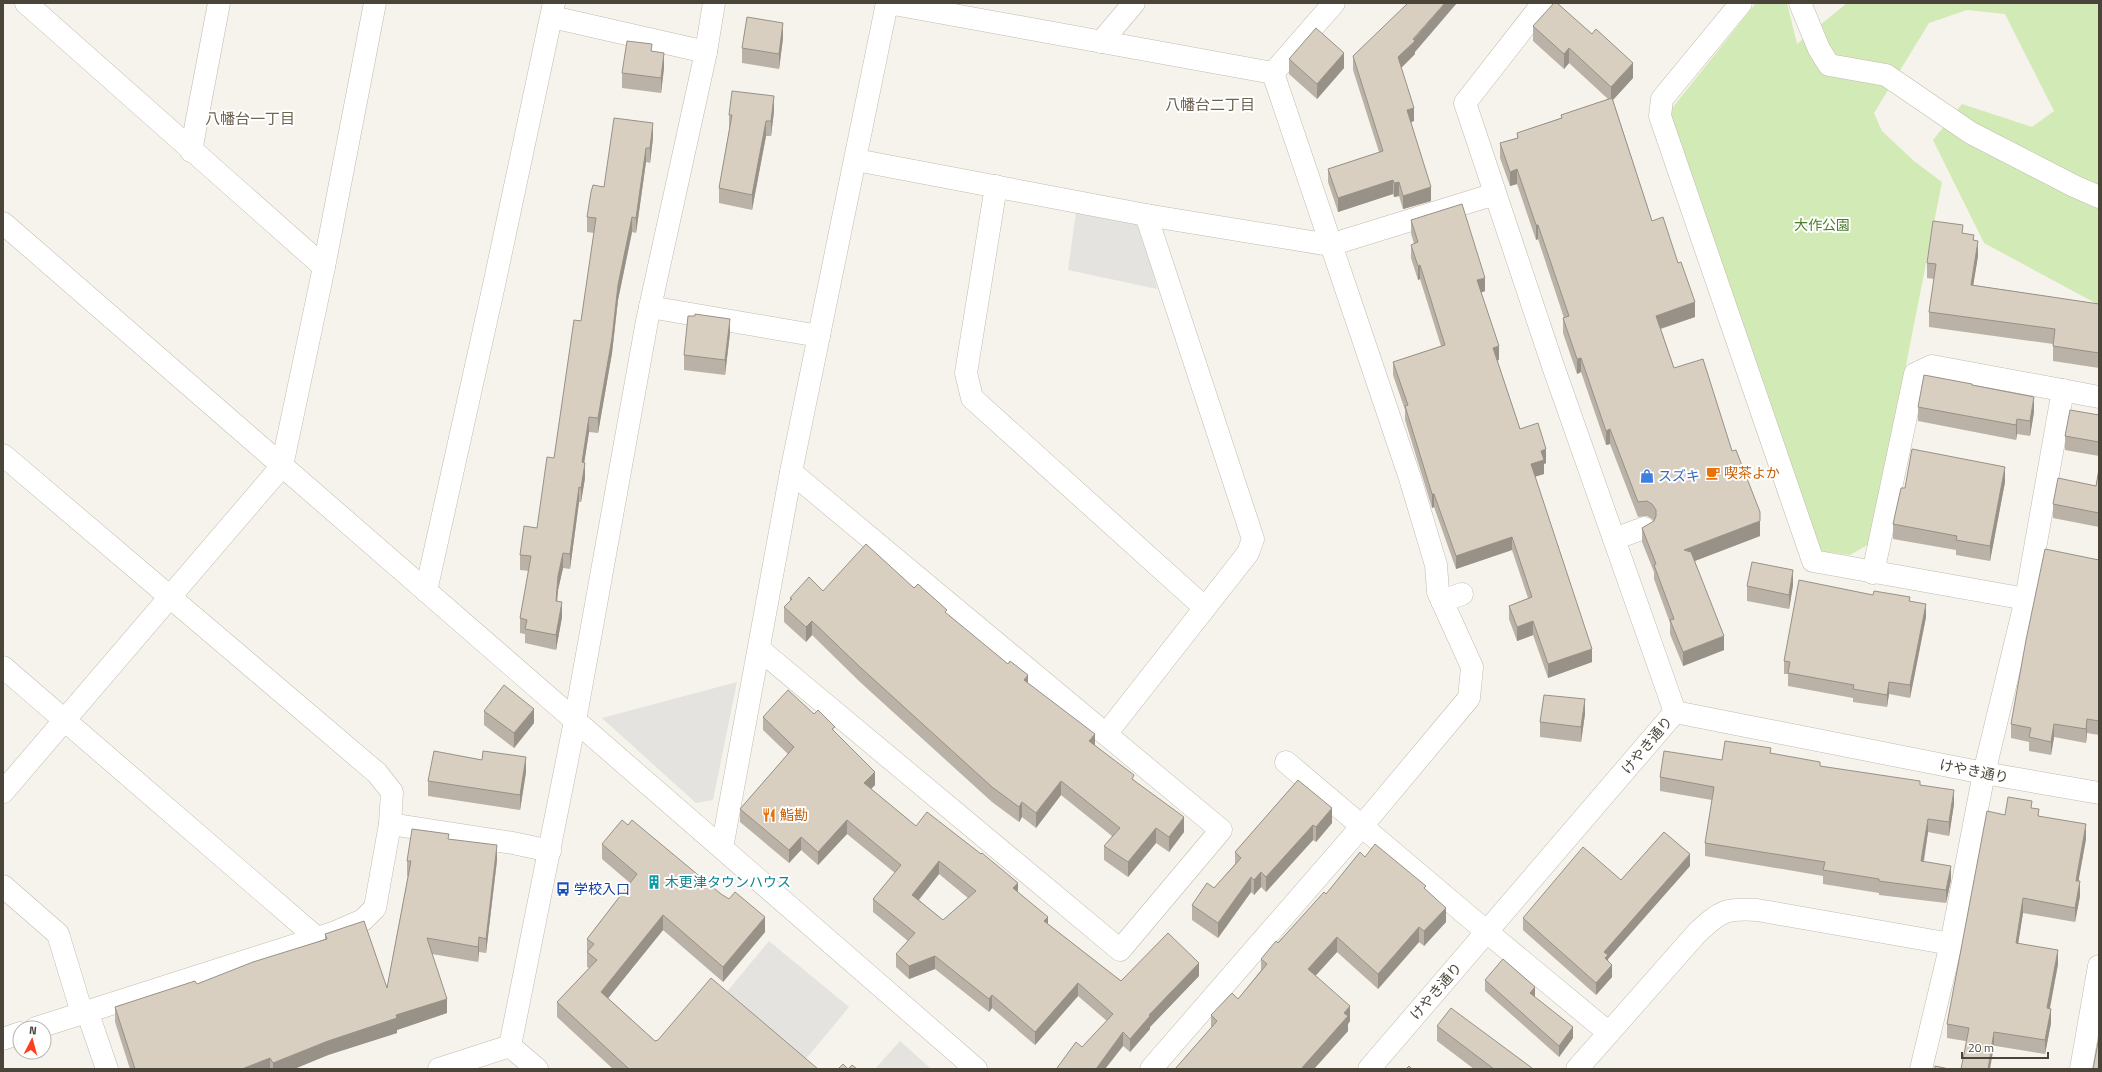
<svg xmlns="http://www.w3.org/2000/svg" width="2102" height="1072" viewBox="0 0 2102 1072" font-family="'Titillium Web','Noto Sans JP',sans-serif">
  <rect width="100%" height="100%" fill="#f6f3ec"/>
  <path fill="#d2eab5" d="M1756,3H1787L1797,44L1847,3H2099V305L1984,243L1933,140L1962,104L2032,127L2054,111L2005,14L1967,10L1929,23L1874,113L1882,131L1914,161L1942,182L1871,543L1850,555L1818,551L1665,117Z"/>
  <g fill="#e5e3e0">
    <path d="M1076,212L1134,221L1144,231L1157,289L1068,270Z"/>
    <path d="M737,682L713,800L696,803L602,718Z"/>
    <path d="M769,941L849,1007L805,1060L725,994Z"/>
    <path d="M900,1041L931,1069H875Z"/>
  </g>
  <g fill="none" stroke-linecap="round" stroke-linejoin="round">
    <defs>
      <g id="minor">
        <path d="M26,3L324,267"/>
        <path d="M888,3L1273,73"/>
        <path d="M1543,3L1465,103L1553,366L1675,712"/>
        <path d="M1741,3L1662,99L1660,116L1813,561L2026,599"/>
        <path d="M1800,3L1819,49L1829,65L1886,75L1971,133L2074,186L2099,197"/>
        <path d="M552,17L706,52"/>
        <path d="M1101,42L1134,3"/>
        <path d="M1273,73L1334,3"/>
        <path d="M191,151L219,3"/>
        <path d="M856,160L1146,215L1330,245L1495,194"/>
        <path d="M996,186L966,373L972,398L1205,608"/>
        <path d="M3,223L976,1069"/>
        <path d="M650,307L819,336"/>
        <path d="M3,455L377,773L392,792L390,824L375,908L363,920L333,933L36,1028"/>
        <path d="M1614,539L1644,528"/>
        <path d="M1873,573L1915,374L1932,366L2099,397"/>
        <path d="M426,591L494,285L554,3"/>
        <path d="M1442,601L1462,594"/>
        <path d="M759,649L1120,950L1221,830L791,472"/>
        <path d="M3,667L317,938"/>
        <path d="M1106,734L1248,553L1253,539L1146,215"/>
        <path d="M1286,762L1487,932L1609,1033"/>
        <path d="M3,792L282,466L324,267L375,3"/>
        <path d="M390,824L513,843L550,851"/>
        <path d="M722,848L791,472L887,3"/>
        <path d="M3,886L58,934L82,1013"/>
        <path d="M87,1011L107,1069"/>
        <path d="M3,1039L20,1033"/>
        <path d="M510,1046L575,721L647,321L706,52L714,3"/>
        <path d="M510,1046L537,1069"/>
        <path d="M439,1069L510,1046"/>
        <path d="M1151,1069L1362,826L1469,698L1472,667L1438,592L1436,565L1410,478L1273,73"/>
        <path d="M1369,1069L1675,712L1984,773L2099,793"/>
        <path d="M1577,1069L1697,933C1720,911 1726,908 1757,910L1951,944"/>
        <path d="M1921,1069L1951,944L1984,773L2026,599L2063,390"/>
        <path d="M2081,1069L2099,966"/>
      </g>
    </defs>
    <use href="#minor" stroke="#c2bbae" stroke-width="23"/>
    <use href="#minor" stroke="#fff" stroke-width="22"/>
  </g>
  <g fill="#bab2a6" fill-rule="evenodd">
    <path d="M1533,26L1633,78L1613,100L1652,221L1695,317L1661,329L1674,368L1732,451L1760,536L1695,561L1724,650L1683,666L1670,634V623L1654,579V572L1642,542V528L1654,521L1652,519L1647,516L1638,517L1610,444L1606,445L1581,372L1577,374L1563,333V318H1564L1538,239L1536,240L1517,184L1510,186L1500,158V143L1517,138V133L1561,118V115L1608,99L1569,63L1564,69L1533,41Z"/>
    <path d="M783,38L779,69L742,63V48Z"/>
    <path d="M1415,52V54L1401,68L1414,121L1411,122L1431,201L1403,209L1399,196L1394,197L1393,194L1338,212L1328,182V169L1379,152L1353,70V56Z"/>
    <path d="M1289,59L1344,68L1317,99L1289,74Z"/>
    <path d="M664,68L661,93L622,88V73Z"/>
    <path d="M774,111L771,136H766L752,210L719,203V188L729,130V115Z"/>
    <path d="M653,138L650,163L646,162L636,233L632,232L618,300L612,353L598,433L589,432L584,463L585,478L581,502H579L570,569L563,568L558,590L557,601L562,617L556,650L525,643V634L520,633V618L529,571L520,570V555L537,528L554,458L581,321L594,233L587,232V217L604,187Z"/>
    <path d="M1411,220L1485,291L1481,293L1499,360H1497L1520,429L1546,463L1544,464V474L1535,476L1592,662L1548,678L1533,635L1517,641L1509,619V606L1528,598L1512,550L1456,569L1434,507L1432,508L1405,420V410L1393,375V362L1441,346L1420,279L1418,280L1411,258V245L1414,244L1411,233Z"/>
    <path d="M1963,233L1974,240L1978,256L1973,285L2099,304V368L2053,361V344L1929,327V312L1934,279L1927,278V263Z"/>
    <path d="M730,333L725,375L684,370V355Z"/>
    <path d="M1972,386L2034,412L2030,436L2017,434L2016,440L1918,421V407Z"/>
    <path d="M2099,415V456L2065,450V436Z"/>
    <path d="M2099,469V527L2053,518V504L2096,486Z"/>
    <path d="M2005,482L1990,561L1956,555V550L1893,539V524L1905,488Z"/>
    <path d="M2099,560V735L2087,733L2086,743L2054,737L2051,755L2029,751V742L2011,738V724Z"/>
    <path d="M1793,585L1789,609L1747,601V586Z"/>
    <path d="M914,588L947,614L1028,683L1095,745L1134,780L1184,832L1169,852L1156,843L1128,877L1104,860V846L1112,836L1061,795L1036,828L1022,817L1019,822L992,802L860,682L812,635L806,642L784,622V607L790,601V598L823,591Z"/>
    <path d="M1873,595L1910,601L1926,617L1910,698L1889,694L1887,707L1853,702V698L1788,686V674H1784V661Z"/>
    <path d="M484,711L534,723L514,748L484,725Z"/>
    <path d="M814,714L835,732L875,785L871,789L916,826L1018,892L1048,924L1121,981L1199,976L1150,1027V1029L1130,1052L1123,1046L1105,1069H1057V1068L1082,1047L1107,1021L1078,996L1035,1045L992,1008L989,1012L935,969L909,979L896,967V954L908,941L873,912V899L895,873L847,834L818,865L801,850L789,863L740,822V809L788,754L763,730V717ZM939,874L968,898L943,920L919,900Z"/>
    <path d="M1585,714L1581,742L1540,737V722Z"/>
    <path d="M1771,754L1820,766L1920,785L1954,804L1949,836L1928,832L1924,862L1951,880L1946,903L1879,895V893L1823,884V876L1705,856V843L1712,800L1660,791V777L1722,760Z"/>
    <path d="M526,772L520,810L428,796V781Z"/>
    <path d="M1298,780L1332,823L1316,842L1313,840L1266,892L1261,887L1254,895L1251,892L1218,938L1192,920V905L1214,888L1235,864V852Z"/>
    <path d="M2032,808L2039,816L2086,839L2078,881L2080,896L2075,922L2023,913L2018,943L2058,964L2050,1009L2051,1023L2045,1054L1947,1038V1024L2005,815Z"/>
    <path d="M449,839L497,860L486,953L479,952L478,962L432,954L447,1013L397,1030V1033L328,1055L294,1069H130L115,1022V1007L197,984L325,939V934L387,988L408,876H407V861Z"/>
    <path d="M602,844L765,932L723,982L663,930L608,998L655,1041L818,1069H613L557,1017V1002L589,968L587,967V939L630,883L602,859Z"/>
    <path d="M1365,857L1426,890L1446,922L1424,946L1419,942L1378,989L1337,952L1315,976L1350,1021L1348,1024V1031L1314,1069H1175L1211,1028V1015L1238,999L1261,970V959L1326,894Z"/>
    <path d="M1690,866L1608,959L1612,977L1596,995L1523,930V918L1621,880Z"/>
    <path d="M1485,980L1535,998L1573,1038L1559,1057L1485,991Z"/>
    <path d="M1437,1026L1532,1069H1474L1437,1041Z"/>
  </g>
  <g fill="#979187">
    <path d="M1445,3H1457L1415,52V54L1398,71V57Z"/>
    <path d="M783,23V38L779,69V54Z"/>
    <path d="M1569,48V63L1564,69V54Z"/>
    <path d="M664,53V68L661,93V78Z"/>
    <path d="M1344,53V68L1317,99V84Z"/>
    <path d="M1633,63V78L1611,102V87Z"/>
    <path d="M774,96V111L771,136V121Z"/>
    <path d="M1414,108V121L1407,124V110Z"/>
    <path d="M766,121V136L752,210V195Z"/>
    <path d="M653,123V138L650,163V148Z"/>
    <path d="M646,148V162L636,233V218Z"/>
    <path d="M1517,169V184L1510,186V172Z"/>
    <path d="M1393,180V194L1338,212V198Z"/>
    <path d="M1399,182V196L1394,197V183Z"/>
    <path d="M1431,187V201L1403,209V196Z"/>
    <path d="M632,217V232L618,300L612,353L598,433V418L618,285Z"/>
    <path d="M1536,225H1538V239L1536,240Z"/>
    <path d="M1978,241V256L1971,299V285Z"/>
    <path d="M1420,265V279L1418,280V266Z"/>
    <path d="M1485,278V291L1477,294V280Z"/>
    <path d="M1695,302V317L1656,330V316Z"/>
    <path d="M730,319V333L725,375V360Z"/>
    <path d="M1499,346V360L1493,362V348Z"/>
    <path d="M1581,358V372L1577,374V359Z"/>
    <path d="M2034,397V412L2030,436V421Z"/>
    <path d="M589,417V432L582,477V462Z"/>
    <path d="M2017,419V434L2016,440V425Z"/>
    <path d="M1610,429V444L1606,445V431Z"/>
    <path d="M1546,449V463L1544,464V474L1531,478V464L1541,451Z"/>
    <path d="M585,463V478L581,502V488Z"/>
    <path d="M2005,467V482L1990,561V546Z"/>
    <path d="M579,487V502L570,569V554Z"/>
    <path d="M1432,494H1434V507L1432,508Z"/>
    <path d="M1760,521V536L1684,565V550Z"/>
    <path d="M1512,537V550L1456,569V556Z"/>
    <path d="M563,553V568L558,590L556,615V601L558,576Z"/>
    <path d="M1793,570V585L1789,609V595Z"/>
    <path d="M562,602V617L556,650V635Z"/>
    <path d="M1926,604V617L1910,698V685Z"/>
    <path d="M812,621V635L806,642V627Z"/>
    <path d="M1533,621V635L1517,641V627Z"/>
    <path d="M1724,636V650L1683,666V652Z"/>
    <path d="M1592,649V662L1548,678V664Z"/>
    <path d="M1028,675V690L1024,680Z"/>
    <path d="M1889,682V694L1887,707V695Z"/>
    <path d="M1585,699V714L1581,742V727Z"/>
    <path d="M534,709V723L514,748V733Z"/>
    <path d="M2087,719V733L2086,743V729Z"/>
    <path d="M2054,724V737L2051,755V742Z"/>
    <path d="M1095,734V749L1089,741Z"/>
    <path d="M526,757V772L520,810V795Z"/>
    <path d="M875,772V785L864,796V783Z"/>
    <path d="M1061,781V795L1036,828V813Z"/>
    <path d="M1954,790V804L1949,836V822Z"/>
    <path d="M1022,802V817L1019,822V807Z"/>
    <path d="M1332,808V823L1316,842V827Z"/>
    <path d="M1184,817V832L1169,852V837Z"/>
    <path d="M1928,819V832L1921,875V861Z"/>
    <path d="M847,820V834L818,865V852Z"/>
    <path d="M2086,824V839L2076,895V881Z"/>
    <path d="M1313,825V840L1266,892V877Z"/>
    <path d="M1156,828V843L1128,877V862Z"/>
    <path d="M801,837V850L789,863V850Z"/>
    <path d="M497,845V860L486,953V939Z"/>
    <path d="M1690,854V866L1608,959V967L1604,952Z"/>
    <path d="M939,861V874L912,908V895Z"/>
    <path d="M1951,866V880L1946,903V890Z"/>
    <path d="M1261,872V887L1254,895V880Z"/>
    <path d="M1251,877V892L1218,938V923Z"/>
    <path d="M2080,881V896L2075,922V908Z"/>
    <path d="M1018,883V896L1013,888Z"/>
    <path d="M2023,898V913L2016,957V943Z"/>
    <path d="M1446,908V922L1424,946V931Z"/>
    <path d="M663,915V930L601,1007V992Z"/>
    <path d="M765,917V932L723,982V967Z"/>
    <path d="M1048,917V930L1044,921Z"/>
    <path d="M1419,927V942L1378,989V974Z"/>
    <path d="M479,937V952L478,962V947Z"/>
    <path d="M1337,937V952L1308,984V969Z"/>
    <path d="M2058,950V964L2047,1022V1008Z"/>
    <path d="M935,956V969L909,979V966Z"/>
    <path d="M1199,963V976L1150,1027V1029L1130,1052V1039L1149,1015Z"/>
    <path d="M1612,965V977L1596,995V983Z"/>
    <path d="M1078,983V996L1035,1045V1032Z"/>
    <path d="M1535,987V999L1530,993Z"/>
    <path d="M992,995V1008L989,1012V999Z"/>
    <path d="M447,999V1013L397,1030V1033L328,1055L294,1069H273V1063L328,1041L396,1015Z"/>
    <path d="M1350,1006V1021L1348,1024V1031L1314,1069H1301L1344,1013Z"/>
    <path d="M2051,1009V1023L2045,1054V1040Z"/>
    <path d="M1573,1027V1038L1559,1057V1046Z"/>
    <path d="M1123,1032V1046L1105,1069H1096Z"/>
    <path d="M1994,1032V1046L1990,1069H1988Z"/>
    <path d="M270,1058V1069H242Z"/>
  </g>
  <g fill="#d8cfc1" stroke="#979187" fill-rule="evenodd">
    <path d="M1408,3H1445L1413,39L1415,41L1398,57L1414,108L1407,110L1431,187L1403,196L1399,182L1394,183L1393,180L1338,198L1328,169L1383,151L1353,56Z"/>
    <path d="M1554,3H1557L1592,34L1596,29L1633,63L1611,87L1569,48L1564,54L1533,26Z"/>
    <path d="M747,17L783,23L779,54L742,48Z"/>
    <path d="M1316,28L1344,53L1317,84L1289,59Z"/>
    <path d="M627,41L652,44L651,51L664,53L661,78L622,73Z"/>
    <path d="M732,91L774,96L771,121H766L752,195L719,188L732,115H729Z"/>
    <path d="M1612,98L1652,221L1663,217L1678,263L1681,262L1695,302L1656,316L1674,368L1703,359L1732,451L1736,450L1760,512V521L1684,550L1691,552L1724,636L1683,652L1670,620L1674,619L1654,565L1656,564L1642,528L1654,521L1656,516V510L1652,504L1647,501L1638,502L1610,429L1606,431L1581,358L1577,359L1563,318L1569,316L1538,225H1536L1517,169L1510,172L1500,143L1518,138L1517,133L1562,118L1561,115Z"/>
    <path d="M614,118L653,123L650,148H646L636,218L632,217L618,285L612,338L598,418L589,417L582,462L585,463L581,488L579,487L570,554L563,553L558,576L556,601L562,602L556,635L525,629L527,620L520,618L531,556L520,555L524,526L537,528L547,457L554,458L574,320L581,321L596,218L587,217L591,192L593,185L604,187Z"/>
    <path d="M1462,204L1485,278L1477,280L1499,346L1493,348L1520,429L1538,423L1546,449L1541,451L1544,460L1531,464L1592,649L1548,664L1533,621L1517,627L1509,606L1532,597L1512,537L1456,556L1434,494H1432L1405,406L1408,405L1393,362L1445,345L1420,265L1418,266L1411,245L1418,242L1411,220Z"/>
    <path d="M1933,221L1963,225L1962,233L1974,235L1973,240L1978,241L1971,285L2099,304V353L2053,346L2055,329L1929,312L1936,264L1927,263Z"/>
    <path d="M695,314L730,319L725,360L684,355L688,316H695Z"/>
    <path d="M1924,375L1972,384V385L2034,397L2030,421L2017,419L2016,425L1918,407Z"/>
    <path d="M2070,410L2099,415V442L2065,436Z"/>
    <path d="M1912,449L2005,467L1990,546L1956,540L1957,536L1893,524L1901,488H1905Z"/>
    <path d="M2099,469V513L2053,504L2058,478L2096,486Z"/>
    <path d="M866,544L914,588L918,584L947,610L945,612L1008,664L1010,661L1028,675L1024,680L1095,734L1089,741L1134,775L1132,779L1184,817L1169,837L1156,828L1128,862L1104,846L1120,828L1061,781L1036,813L1022,802L1019,807L992,787L860,667L812,621L806,627L784,607L792,599L790,598L809,577L823,591Z"/>
    <path d="M2045,549L2099,560V721L2087,719L2086,729L2054,724L2051,742L2029,737L2031,728L2011,724L2026,640Z"/>
    <path d="M1752,562L1793,570L1789,595L1747,586Z"/>
    <path d="M1799,580L1873,595L1874,591L1910,597L1909,601L1926,604L1910,685L1889,682L1887,695L1853,689L1854,685L1788,673L1790,662L1784,661Z"/>
    <path d="M504,685L534,709L514,733L484,711Z"/>
    <path d="M788,690L814,714L818,710L835,727L832,729L875,772L864,783L916,826L927,812L981,854L982,853L1018,883L1013,888L1048,917L1044,921L1121,981L1168,933L1199,963L1149,1015L1150,1016L1130,1039L1123,1032L1096,1069H1058L1057,1068L1076,1042L1082,1047L1113,1014L1078,983L1035,1032L992,995L989,999L935,956L909,966L896,954L915,933L873,899L901,865L847,820L818,852L801,837L789,850L740,809L794,747L763,717ZM939,861L976,891L943,920L912,895Z"/>
    <path d="M1544,695L1585,699L1581,727L1540,722Z"/>
    <path d="M1725,741L1771,748L1770,753L1820,762V766L1920,781V785L1954,790L1949,822L1928,819L1921,861L1951,866L1946,890L1879,881V879L1823,870L1825,862L1705,843L1714,787L1660,777L1664,751L1722,760Z"/>
    <path d="M434,751L482,760L483,751L526,757L520,795L428,781Z"/>
    <path d="M1298,780L1332,808L1316,827L1313,825L1266,877L1261,872L1254,880L1251,877L1218,923L1192,905L1207,883L1214,888L1241,858L1235,852Z"/>
    <path d="M2008,797L2032,801L2031,808L2039,809L2038,816L2086,824L2076,881H2080L2075,908L2023,898L2016,943L2058,950L2047,1008L2051,1009L2045,1040L1994,1032L1988,1069H1961L1969,1028L1947,1024L1987,811L2005,815Z"/>
    <path d="M622,820L628,825L632,820L721,894L729,899L735,892L765,917L723,967L663,915L601,992L655,1041L658,1040L711,978L818,1069H629L557,1002L597,960L587,952L594,944L587,939L637,874L602,844Z"/>
    <path d="M412,829L449,834L448,839L497,845L486,939L479,937L478,947L427,938L447,999L396,1015L397,1018L328,1041L273,1063L270,1058L242,1069H135L115,1007L195,981L197,984L253,962L327,939L325,934L364,921L387,988L411,861H407Z"/>
    <path d="M1664,832L1690,854L1604,952L1608,955L1605,958L1612,965L1596,983L1523,918L1583,847L1621,880Z"/>
    <path d="M1375,844L1426,886L1424,888L1446,908L1424,931L1419,927L1378,974L1337,937L1308,969L1350,1006L1344,1013L1348,1016L1301,1069H1175L1217,1021L1211,1015L1232,993L1238,999L1267,964L1261,959L1276,941L1278,943L1324,892L1326,894L1360,852L1365,857Z"/>
    <path d="M1503,959L1535,987L1530,993L1573,1027L1559,1046L1485,980Z"/>
    <path d="M1451,1008L1532,1068V1069H1494L1437,1026Z"/>
    <path d="M2099,1037V1069H2093Z"/>
    <path d="M843,1064L848,1069L852,1065L857,1069H838Z"/>
    <path d="M1409,1066L1412,1069H1406Z"/>
    <path d="M1935,1066L1949,1069H1935Z"/>
  </g>
  <defs>
    <symbol id="cafe-bare" viewBox="-9 -9 18 18"><path d="M-5.5-4.5H6V0H3Q3 3.5 0 3.5H-2.5Q-5.5 3.5-5.5 0ZM3-3.2v2h1.7v-2ZM-6 4.5H4V6H-6Z" fill="#e8710a" stroke="#fff" stroke-width="2.5" paint-order="stroke"/></symbol>
    <symbol id="shop-bare" viewBox="-9 -9 18 18"><path d="M-5-2.5h2.3a2.7 3.5 0 0 1 5.4 0H5L5.5 6h-11ZM-1.5-2.5h3a1.5 2.3 0 0 0-3 0Z" fill="#3f7fe0" stroke="#fff" stroke-width="2.5" paint-order="stroke"/></symbol>
    <symbol id="restaurant-bare" viewBox="-9 -9 18 18"><path d="M-5-6h1v4h1v-4h1v4h1v-4h1v5L-1.5 .5V6h-2V.5L-5-1ZM5-6V6H3V1.5H1.5Q1.5-4 5-6Z" fill="#e8710a" stroke="#fff" stroke-width="2.5" paint-order="stroke"/></symbol>
    <symbol id="building-bare" viewBox="-9 -9 18 18"><path d="M-4-6H4V6H1V3H-1V6H-4ZM-2.5-4.3h1.7v1.8h-1.7ZM.8-4.3h1.7v1.8H.8ZM-2.5-1h1.7V.8h-1.7ZM.8-1h1.7V.8H.8Z" fill="#0f9aa8" stroke="#fff" stroke-width="2.5" paint-order="stroke"/></symbol>
    <symbol id="bus-bare" viewBox="-9 -9 18 18"><path d="M-5-6H5V4H4V6H2V4H-2V6H-4V4H-5ZM-3.5-4V0h7V-4ZM-3.5 1.2v1.5H-2V1.2ZM2 1.2v1.5H3.5V1.2Z" fill="#1a4fb4" stroke="#fff" stroke-width="2.5" paint-order="stroke"/></symbol>
  </defs>
  <g fill-rule="evenodd">
    <use href="#cafe-bare" x="1703" y="463" width="20" height="20"/>
    <use href="#shop-bare" x="1637" y="466" width="20" height="20"/>
    <use href="#restaurant-bare" x="759" y="805" width="20" height="20"/>
    <use href="#building-bare" x="644" y="872" width="20" height="20"/>
    <use href="#bus-bare" x="553" y="879" width="20" height="20"/>
  </g>
  <g text-anchor="middle" stroke-width="4" stroke-linejoin="round" paint-order="stroke">
    <g font-size="14" fill="#4a7f2a" stroke="#fff">
      <text x="1822" y="230">大作公園</text>
    </g>
    <g font-size="14" fill="#c56008" stroke="#fff" text-anchor="start">
      <text x="1724" y="478">喫茶よか</text>
      <text x="780" y="820">鮨勘</text>
    </g>
    <g font-size="14" fill="#366cbe" stroke="#fff" text-anchor="start">
      <text x="1658" y="481">スズキ</text>
    </g>
    <g font-size="14" fill="#4b4439" stroke="#fff">
      <text transform="translate(1647 745) rotate(-50)" y="5">けやき通り</text>
      <text transform="translate(1974 771) rotate(11)" y="5">けやき通り</text>
      <text transform="translate(1436 991) rotate(-49)" y="5">けやき通り</text>
    </g>
    <g font-size="14" fill="#0d838f" stroke="#fff" text-anchor="start">
      <text x="665" y="887">木更津タウンハウス</text>
    </g>
    <g font-size="14" fill="#164399" stroke="#fff" text-anchor="start">
      <text x="574" y="894">学校入口</text>
    </g>
    <g font-size="15" fill="#6e6250" stroke="#fff">
      <text x="1210" y="110">八幡台二丁目</text>
      <text x="250" y="124">八幡台一丁目</text>
    </g>
  </g>
  <rect width="2102" height="1072" fill="none" stroke="#4b4439" stroke-width="8"/>
  <g transform="translate(32 1040) rotate(6)"><circle r="19" fill="#ffffff" stroke="#b7b4b0"/>
  <path d="M0-3L7 15L0 10L-7 15Z" fill="#fc3f1d"/>
  <text y="-6" font-size="11" font-weight="bold" text-anchor="middle" fill="#4b4439">N</text>
  </g>
  <path d="M1962 1052v6h86v-6" fill="none" stroke="#4b4439" stroke-width="2"/>
  <text x="1968" y="1052" font-size="12" fill="#4b4439" stroke="#ffffff" stroke-width="3" paint-order="stroke">20 m</text>
</svg>
